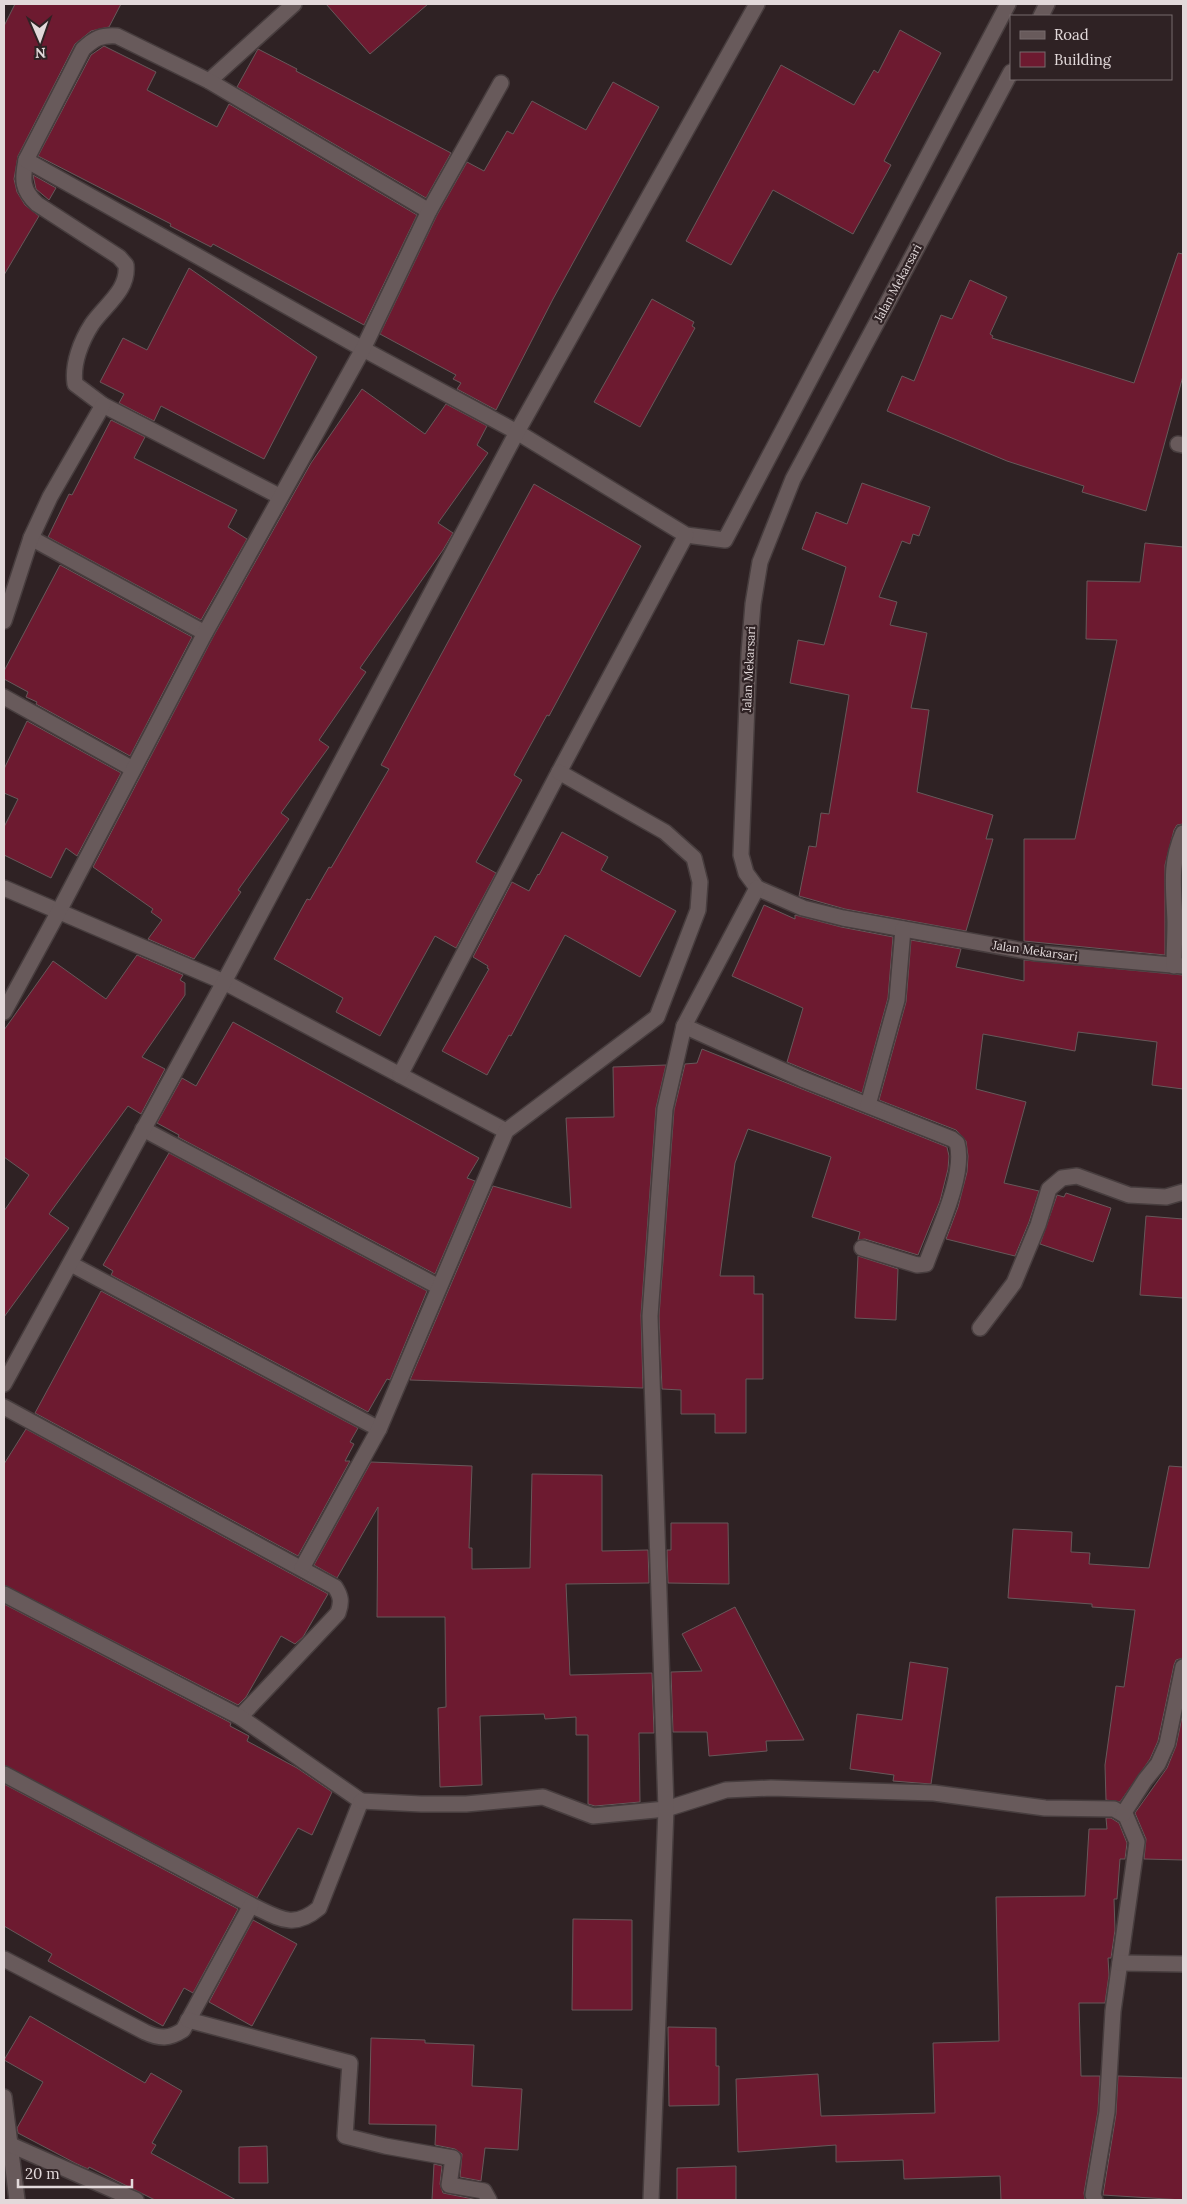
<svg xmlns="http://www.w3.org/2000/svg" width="1187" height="2204" viewBox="0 0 1187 2204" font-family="Lora,serif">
  <rect width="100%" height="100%" fill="#2f2224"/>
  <g fill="#6d1a30" stroke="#67585a">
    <path d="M15,4H121L109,27L91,31L75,44L18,156L14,179L17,192L25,205L39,216L4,275V26Z"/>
    <path d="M326,4H428L370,54Z"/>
    <path d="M900,30L941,53L884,161L891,165L853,234L773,190L731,265L686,241L781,65L854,105L874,70L878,73Z"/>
    <path d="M104,46L156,72L147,90L217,127L229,104L417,215L364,325L213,244L211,247L170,226L171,224L38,156L91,55Z"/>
    <path d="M258,49L297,69L296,71L451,153L426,198L237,87Z"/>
    <path d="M613,82L659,107L553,299L496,410L457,389L461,383L453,379L456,375L380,334L437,215L467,162L484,171L507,131L513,134L532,101L586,130Z"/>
    <path d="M33,175L56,188L49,200L36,189Z"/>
    <path d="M1178,253L1183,254V376L1146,511L1082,492L1084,486L1007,461L887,411L902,376L914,381L941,315L952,319L970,280L1007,297L990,334L993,336L992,338L1134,383Z"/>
    <path d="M189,268L317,357L264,459L161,406L154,421L119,403L124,394L100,382L123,338L147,350Z"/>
    <path d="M652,299L694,322L692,326L695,328L640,427L594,402Z"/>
    <path d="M362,389L425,434L446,404L487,426L477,445L488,453L438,523L453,533L443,550L360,668L366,672L319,740L329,747L281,813L289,819L238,890L241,892L194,959L148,939L162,920L151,912L153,909L93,867L213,637L311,463Z"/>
    <path d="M111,420L145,437L134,458L237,510L228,527L247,539L201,620L48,537L69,494L72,495Z"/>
    <path d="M862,483L930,507L919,536L913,534L910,544L902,541L879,597L897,602L890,625L927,633L911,708L929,710L917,792L993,815L986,839H993L966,931L845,909L799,896L809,846L816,847L821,813L829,814L849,695L790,683L798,640L824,645L846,567L802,549L816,512L847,524Z"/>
    <path d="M534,484L641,546L549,716L547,715L514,775L522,780L476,862L496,873L456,948L435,936L380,1036L336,1012L343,998L274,959L307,899L310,900L329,867L331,868L389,769L381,765Z"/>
    <path d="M1145,543L1183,547V824L1177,825L1174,830L1165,865V955L1024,941V839H1075L1117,640L1086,639L1087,581L1140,582Z"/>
    <path d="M60,565L192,637L130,756L36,704L37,702L26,697L28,692L4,679V671Z"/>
    <path d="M27,721L121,773L77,856L66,848L51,878L4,855V827L18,799L4,793V769Z"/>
    <path d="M562,832L608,857L601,870L676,911L640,977L565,935L511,1036L509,1035L487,1075L442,1051L489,969L487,968L488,966L473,957L512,882L529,891L538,874L539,875Z"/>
    <path d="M764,905L795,919V915L841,927L893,937L888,998L862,1093L787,1062L803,1008L732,976Z"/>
    <path d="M911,940L961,949L956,967L1024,981V960L1183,975V1089L1152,1085L1157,1042L1078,1032L1075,1051L983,1034L976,1089L1026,1102L1004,1183L1039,1191L1029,1222L1015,1256L946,1239L958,1207L967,1172L968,1156L966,1141L956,1130L879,1100L906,1002Z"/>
    <path d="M137,955L183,975L180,980L185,983V995L142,1057L165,1069L141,1114L128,1106L49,1214L69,1228L4,1317V1211L29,1175L4,1157V1030L53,961L106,999Z"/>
    <path d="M233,1022L479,1158L467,1178L475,1181L435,1274L178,1137L179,1135L157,1123L182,1078L196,1086Z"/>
    <path d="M702,1049L947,1147L949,1156L948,1169L940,1201L918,1255L865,1239L858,1240L860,1232L812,1217L831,1157L748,1129L735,1163L720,1276H754V1294H763V1379H746V1433H715V1414H681V1390L662,1389L659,1316L674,1110L685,1064L697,1063Z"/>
    <path d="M666,1065L656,1108L641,1315L643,1388L410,1380L493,1186L571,1208L566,1118L614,1117L613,1067Z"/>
    <path d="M169,1153L427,1291L390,1380L387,1379L368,1412L111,1275L113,1271L103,1265Z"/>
    <path d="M1066,1193L1111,1208L1093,1262L1040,1244L1057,1195L1064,1197Z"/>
    <path d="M1146,1216L1183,1219V1298L1140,1295Z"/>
    <path d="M858,1256L898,1269L896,1320L855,1318Z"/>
    <path d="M101,1291L358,1428L350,1442L354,1444L345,1461H350L298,1556L35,1413Z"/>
    <path d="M26,1429L328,1594L303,1637L295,1644L281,1636L246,1697L238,1705L4,1585V1464Z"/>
    <path d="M371,1462L472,1466L469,1548H472V1569L530,1568L532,1474L602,1475V1551L648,1550L649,1583L566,1584L570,1675L652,1673L654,1733H639L640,1802L595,1806L588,1804V1735H576V1717L545,1719L544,1714L480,1716L482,1785L440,1787L438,1708L446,1707L445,1617H377L378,1507L337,1578L314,1565Z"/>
    <path d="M1169,1466L1183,1467V1658L1176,1660L1174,1665L1158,1741L1150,1759L1120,1802L1106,1800L1105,1765L1116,1686L1124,1687L1135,1610L1092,1607V1604L1008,1598L1013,1529L1072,1532L1071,1552L1090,1553L1089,1564L1149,1568Z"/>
    <path d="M671,1523H728L729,1584L668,1583L667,1550H671Z"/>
    <path d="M4,1604L231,1723L230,1726L249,1736L247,1741L297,1768L332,1792L312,1835L298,1828L257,1898L4,1765Z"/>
    <path d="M735,1607L804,1740L766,1741L767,1751L709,1756L707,1732H673L671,1672L702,1671L682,1634Z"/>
    <path d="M910,1662L948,1668L931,1784L893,1781L894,1775L850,1769L857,1714L902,1720Z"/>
    <path d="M1183,1712V1860L1144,1859L1146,1839L1135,1813L1167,1768L1176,1746Z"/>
    <path d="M4,1784L238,1909L193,1993L184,1988L163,2026L48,1961L52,1954L4,1926Z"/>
    <path d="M1106,1818H1111L1119,1823L1127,1843L1125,1859H1120L1117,1899H1114L1115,1930L1111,1958H1108L1109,1975L1105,2003H1079L1081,2076H1100L1098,2111L1084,2193L1085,2200H1001L1000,2176L904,2179L903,2160L836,2162V2145L738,2152L736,2079L818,2074L821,2116L935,2113L933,2043L999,2041L996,1897L1085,1896L1089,1829H1107Z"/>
    <path d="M573,1919L632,1920V2010H572Z"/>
    <path d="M253,1920L297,1944L252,2026L209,2002Z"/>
    <path d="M30,2016L145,2083L151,2073L182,2091L152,2143L156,2145L151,2153L236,2200H155L89,2167L88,2169L75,2163L18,2133L17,2128L43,2082L4,2060Z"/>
    <path d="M668,2027L716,2028V2066H719V2105L669,2106Z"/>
    <path d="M371,2038L425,2040V2043L474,2045L472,2086L522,2089L518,2150L485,2148L481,2181L460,2177L462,2154L455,2149L435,2145L436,2125L369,2124Z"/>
    <path d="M1118,2076L1183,2078V2200L1103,2195L1116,2114Z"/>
    <path d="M267,2146L268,2183H239V2147Z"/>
    <path d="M434,2164L442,2166L440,2184L443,2193L478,2200H432Z"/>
    <path d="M736,2166V2200H677V2168Z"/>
  </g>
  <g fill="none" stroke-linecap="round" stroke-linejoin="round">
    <defs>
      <g id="minor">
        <path d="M1041,16L1047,4"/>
        <path d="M1011,72L793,479L760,562L753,604L749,653L741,855L746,873L757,888L803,908L843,918L1036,953L1183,966"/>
        <path d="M209,81L294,4"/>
        <path d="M26,160C22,180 22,190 37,204L119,257L126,265C129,290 105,305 92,324C81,341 72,364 75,384L103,405L279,496"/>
        <path d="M429,211L209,81L117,36C101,35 95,38 83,49L26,160L363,349L517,432L686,535L725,540L1008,4"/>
        <path d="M1178,444L1183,445"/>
        <path d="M31,538L205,633"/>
        <path d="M4,621L31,538L50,497L103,405"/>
        <path d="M4,697L133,769"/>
        <path d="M4,888L224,982L506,1131"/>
        <path d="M757,888L684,1026L802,1079L952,1139L957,1143C966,1174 937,1233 926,1264L917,1265L862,1248"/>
        <path d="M1174,966C1174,951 1175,937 1175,922C1174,889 1169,865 1183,833"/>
        <path d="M4,1012L59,911L205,633L363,349L429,211L501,83"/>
        <path d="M400,1075L559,772L686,535"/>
        <path d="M868,1105L897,1000L903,929"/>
        <path d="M143,1129L439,1287"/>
        <path d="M71,1264L379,1429"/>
        <path d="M980,1328L1014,1283L1038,1225L1049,1189L1062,1178L1077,1176L1129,1195L1166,1197L1183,1192"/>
        <path d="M4,1384L224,982L517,432L757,4"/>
        <path d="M4,1407L335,1587C341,1596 342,1602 338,1613L240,1717"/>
        <path d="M302,1568L379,1429L506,1131L657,1017L698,910L700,882L694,858L665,832L559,772"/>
        <path d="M4,1594L240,1717L361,1801L319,1908C293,1930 279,1918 251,1905L4,1774"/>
        <path d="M361,1801L421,1804H466L543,1797L593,1816L666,1809L726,1790L771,1788L934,1793L1045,1808L1114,1809L1126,1816L1137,1842L1113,2011L1107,2112L1093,2195L1095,2200"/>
        <path d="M1123,1814L1145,1780L1158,1764L1167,1744L1183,1667"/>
        <path d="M4,1959L145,2032C160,2039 169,2039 183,2030L251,1905"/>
        <path d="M1120,1963L1183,1964"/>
        <path d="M188,2020L350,2063L345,2136L385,2146L453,2158L449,2185L484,2191L489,2200"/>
        <path d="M4,2097L17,2200"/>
        <path d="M11,2145L136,2200"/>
        <path d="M651,2200L666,1809L650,1316L665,1109L684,1026"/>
      </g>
    </defs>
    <use href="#minor" stroke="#473d3e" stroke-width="18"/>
    <use href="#minor" stroke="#685a5b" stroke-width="15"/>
  </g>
  <g text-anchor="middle" stroke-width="4.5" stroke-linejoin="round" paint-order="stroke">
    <g font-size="12" fill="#e2d9da" stroke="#2f2224">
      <text transform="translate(898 283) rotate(-62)" y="4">Jalan Mekarsari</text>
      <text transform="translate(749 669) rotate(-87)" y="4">Jalan Mekarsari</text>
      <text transform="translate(1035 951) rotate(8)" y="4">Jalan Mekarsari</text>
    </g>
  </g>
  <rect width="1187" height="2204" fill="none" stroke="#e2d9da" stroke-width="10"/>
  <rect x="1010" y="15" width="162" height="65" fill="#2f2224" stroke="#776b6d"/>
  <rect x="1020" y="31" width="25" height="8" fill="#685a5b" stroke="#776b6d"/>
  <text x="1054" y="40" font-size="15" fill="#e2d9da">Road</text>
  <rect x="1020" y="52" width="25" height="15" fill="#6d1a30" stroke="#776b6d"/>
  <text x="1054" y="65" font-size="15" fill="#e2d9da">Building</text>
  <g transform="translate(40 40) rotate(178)" stroke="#2f2224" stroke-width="4" paint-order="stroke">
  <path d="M0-4L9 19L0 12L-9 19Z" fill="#e2d9da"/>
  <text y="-8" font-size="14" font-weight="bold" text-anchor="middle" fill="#e2d9da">N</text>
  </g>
  <path d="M18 2179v8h114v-8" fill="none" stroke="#e2d9da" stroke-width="2.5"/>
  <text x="25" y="2179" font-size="15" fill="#e2d9da" stroke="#2f2224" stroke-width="4" paint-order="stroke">20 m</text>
</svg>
